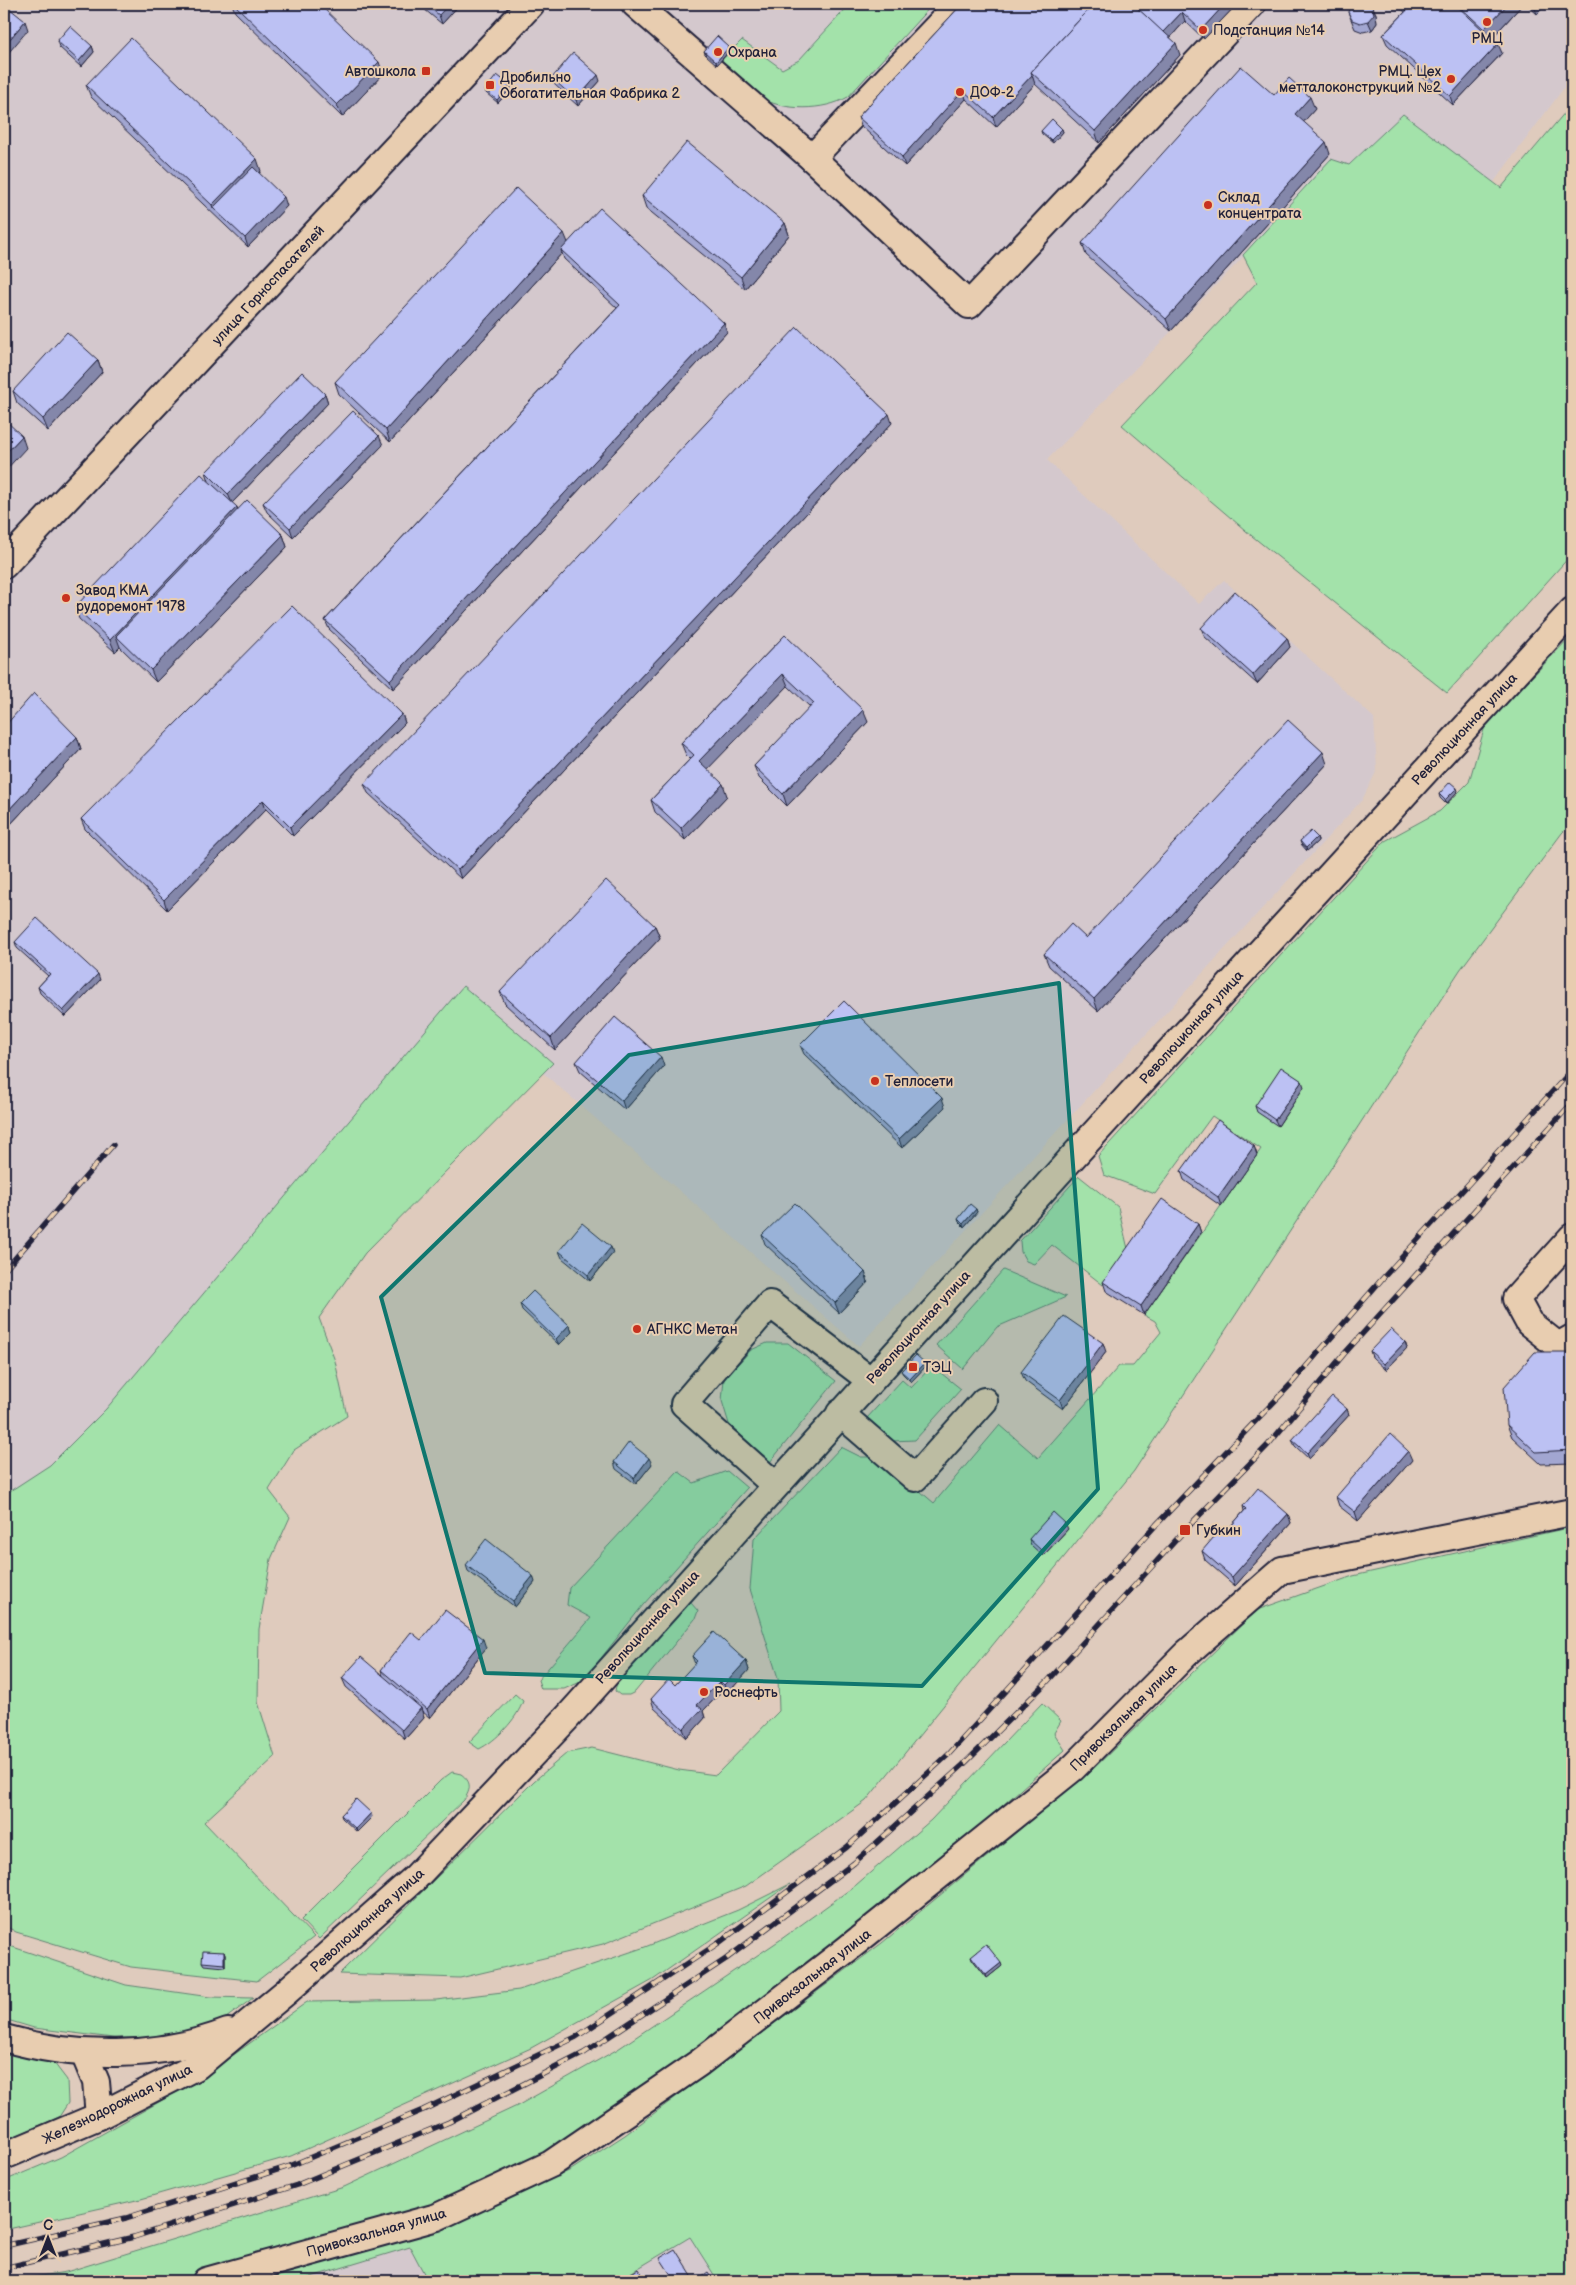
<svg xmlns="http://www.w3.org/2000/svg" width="1576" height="2285" viewBox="0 0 1576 2285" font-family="'Balsamiq Sans',sans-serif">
  <rect width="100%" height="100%" fill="#dfcbbd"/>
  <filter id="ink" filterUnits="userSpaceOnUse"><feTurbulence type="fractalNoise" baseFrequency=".02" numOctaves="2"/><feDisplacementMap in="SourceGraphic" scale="10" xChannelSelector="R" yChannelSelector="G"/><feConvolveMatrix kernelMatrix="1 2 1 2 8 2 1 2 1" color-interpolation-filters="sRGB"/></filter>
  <g filter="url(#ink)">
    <g fill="#d4c8cd">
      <path d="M4,4H1572V77L1491,186L1346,176L1333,164L1047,460L1199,604L1224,580L1374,718L1377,770L1362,800L859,1346L476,1015L120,1423L4,1511Z"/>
      <path d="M690,2237L718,2281H617Z"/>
      <path d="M410,2247L428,2281H298Z"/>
    </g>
    <g fill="#a3e2aa" stroke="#628272">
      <path d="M850,4H933L848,97C824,111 782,112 758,96C745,87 732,73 720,62L742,40L782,69L799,60Z"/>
      <path d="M1572,104V554L1447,693L1252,536L1122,425L1257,282L1243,255L1331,159L1349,165L1403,114L1501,188Z"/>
      <path d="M1572,635V823L1562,833L1460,970L1134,1471L866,1801L746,1886L603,1944L460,1978L339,1974L534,1781L567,1753L592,1748L679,1770L716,1775L779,1711L778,1678L750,1589L754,1539L841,1447L861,1457H880L934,1503L1000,1425L1038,1458L1119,1366H1133L1161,1332L1155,1321L1144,1315L1261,1149L1212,1116L1155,1194L1104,1175L1098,1156L1385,841L1440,811L1469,782L1485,726Z"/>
      <path d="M463,986L553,1063L365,1253L319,1318L335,1361L347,1416L294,1450L269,1490L290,1517L271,1559L259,1629L258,1702L275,1757L204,1822L314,1937L257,1981L131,1967L16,1932L4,1925V1495L50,1465L106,1409Z"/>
      <path d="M1079,1176L1118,1207L1128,1249L1103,1285L1052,1245L1034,1264L1026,1261L1021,1252L1020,1241Z"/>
      <path d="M1003,1270L1066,1297L997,1327L963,1369L936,1345Z"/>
      <path d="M767,1343H788L836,1381L770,1462L729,1424L722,1401L724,1379L751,1350Z"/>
      <path d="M932,1366L961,1389L915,1440L891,1441L866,1419L902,1380L911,1388Z"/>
      <path d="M678,1471L694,1483L727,1471L747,1488L643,1605L583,1681L564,1689H541L538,1680L591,1618L567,1605L569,1588Z"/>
      <path d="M1572,1527V2281H718L690,2237L617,2281H428L410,2247L298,2281H245L455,2223L571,2170L625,2135L882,1943L1091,1771L1257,1610L1353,1576Z"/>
      <path d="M691,1603L698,1611L695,1619L635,1692L629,1695H620L615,1691L617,1682L683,1605Z"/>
      <path d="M515,1694L523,1701C517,1719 496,1741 479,1749L469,1742Z"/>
      <path d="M1042,1703L1061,1721L1054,1733L1065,1750L940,1861L836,1945L583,2134L462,2196L304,2247L175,2281H7L66,2272L344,2187L517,2106L618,2049L780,1940L856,1885L931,1820Z"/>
      <path d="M452,1772L461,1774C472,1782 471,1789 464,1800L319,1939L301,1920L441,1780Z"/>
      <path d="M790,1884L653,1980L531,2048L291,2156L141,2199L4,2230V2181L61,2157L200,2079L307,2002L436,2000L519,1990L645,1947L738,1910Z"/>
      <path d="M4,1944L126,1985L210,1997L253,1998L218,2024L187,2037L113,2038L34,2028L4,2019Z"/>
      <path d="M4,2052L54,2063L67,2080L68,2103L59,2117L4,2141Z"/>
    </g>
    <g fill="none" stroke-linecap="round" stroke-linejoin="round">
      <defs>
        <g id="minor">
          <path d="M635,4L812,158L969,305L1252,4"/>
          <path d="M812,158L959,4"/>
          <path d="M4,565L531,4"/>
          <path d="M1572,1237L1516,1299L1529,1323L1558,1346L1572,1338"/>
          <path d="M840,1413L915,1478L984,1401"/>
          <path d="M775,1485L684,1404L770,1304L870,1380"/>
          <path d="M4,2038C77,2059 157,2059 228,2032"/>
          <path d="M84,2053L96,2082L99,2116"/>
          <path d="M4,2156L99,2116L197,2066L286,1992L416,1877L565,1720L1070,1160L1572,611"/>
          <path d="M206,2281L437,2217L551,2164L699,2063L846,1950L1073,1768L1187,1653L1282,1570L1572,1512"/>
        </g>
      </defs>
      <use href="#minor" stroke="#22223b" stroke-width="30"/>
      <use href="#minor" stroke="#e8cdb0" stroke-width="26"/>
      <defs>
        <g id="rail">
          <path d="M4,1271L113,1145"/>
          <path d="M4,2246L126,2218L290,2166L423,2110L576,2037L720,1942L847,1847L949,1754L1156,1525L1291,1384L1382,1279L1572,1070"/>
          <path d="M4,2268L134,2237L297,2185L449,2122L584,2053L726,1959L854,1863L963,1765L1047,1682L1185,1530L1268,1445L1344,1354L1572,1103"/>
        </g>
      </defs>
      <use href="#rail" stroke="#22223b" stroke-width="5.5"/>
      <use href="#rail" stroke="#e8cdb0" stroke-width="4" stroke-dasharray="11" stroke-linecap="butt"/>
    </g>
    <g fill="#a2a6d1" stroke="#22223b">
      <path d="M232,4H319L383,74L342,117L235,12Z"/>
      <path d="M418,4H460L442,24Z"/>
      <path d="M962,4H1237L1204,39L1185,21L1170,38L1180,55L1099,143L1035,84L996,127L966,99L905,166L861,126L858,117Z"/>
      <path d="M1396,4H1523L1492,38L1502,53L1453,105L1387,44L1383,35L1405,12Z"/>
      <path d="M1526,4H1547L1537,14Z"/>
      <path d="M1372,5L1376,14L1377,23L1372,30L1363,32L1355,29L1348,12Z"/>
      <path d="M57,41L92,46L94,52L81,67L59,47Z"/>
      <path d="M729,47L730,50L717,65L705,54L704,51Z"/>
      <path d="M552,78L600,81L578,106L554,84Z"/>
      <path d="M86,85L261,171L259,174L287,206L248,247L91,97Z"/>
      <path d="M511,88L498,103L486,93L485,90Z"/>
      <path d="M1274,95L1315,109L1303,122L1330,154L1171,331L1086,255L1082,243Z"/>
      <path d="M1062,129L1063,132L1053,143L1042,134L1041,131Z"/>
      <path d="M642,196L785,223L789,235L745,289L646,208Z"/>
      <path d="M568,242L724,323L727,332L393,689L329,629L325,620L617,308L564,259L562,253L390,442L339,394L335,382Z"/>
      <path d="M98,360L102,372L48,431L17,403L13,391Z"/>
      <path d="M325,394L328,403L232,503L238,510L283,535L287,547L156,682L120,647L115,652L79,619L75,607L209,481L206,472Z"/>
      <path d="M892,423L461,879L368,793L364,784Z"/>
      <path d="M383,445L293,537L267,512L263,503Z"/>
      <path d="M1201,628L1287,638L1290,647L1257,684L1205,637Z"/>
      <path d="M785,635L868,722L787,806L759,778L754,766L811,708L788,686L707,769L727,796L685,840L655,812L651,800L690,759L686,755L681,743Z"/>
      <path d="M402,714L405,723L293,836L266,809L167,910L85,829L81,819Z"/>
      <path d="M4,727L77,737L81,749L7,828L4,825Z"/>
      <path d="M1327,764L1098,1011L1049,966L1044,954L1086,938Z"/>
      <path d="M1458,791L1446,804L1440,798L1439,794Z"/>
      <path d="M1317,837L1318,841L1307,851L1301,844L1300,841Z"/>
      <path d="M655,926L660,938L555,1050L505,1004L500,992Z"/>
      <path d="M15,942L100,980L65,1017L40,993L38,987L48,976L17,948Z"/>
      <path d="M800,1045L945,1107L902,1148L804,1054Z"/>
      <path d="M576,1062L664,1066L625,1110L580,1071Z"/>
      <path d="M1304,1087L1278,1126L1257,1112L1255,1106Z"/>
      <path d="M1254,1146L1257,1155L1221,1206L1184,1180L1181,1171Z"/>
      <path d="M976,1209L977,1212L964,1227L959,1222L958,1219Z"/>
      <path d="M1198,1224L1201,1233L1144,1315L1106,1291L1103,1282Z"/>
      <path d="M762,1235L865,1272L868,1282L839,1313L765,1244Z"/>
      <path d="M559,1251L613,1253L590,1281L562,1258Z"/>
      <path d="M520,1304L569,1325L572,1332L559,1345L522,1310Z"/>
      <path d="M1405,1342L1407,1348L1386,1370L1372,1357L1370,1351Z"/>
      <path d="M1106,1352L1063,1409L1025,1381L1021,1372Z"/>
      <path d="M1572,1352V1463L1541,1464L1512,1437L1507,1425Z"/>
      <path d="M925,1363L926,1366L911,1382L903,1374L901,1371Z"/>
      <path d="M1347,1409L1349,1415L1309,1459L1295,1446L1292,1440Z"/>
      <path d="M1412,1460L1358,1521L1339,1506L1336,1497Z"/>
      <path d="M614,1462L652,1464L636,1484L616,1469Z"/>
      <path d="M1243,1506L1288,1514L1291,1523L1235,1586L1205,1560L1202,1551L1224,1534L1244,1511Z"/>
      <path d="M1068,1529L1043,1556L1031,1545L1029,1539Z"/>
      <path d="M466,1565L535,1582L515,1607L468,1571Z"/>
      <path d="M421,1640L486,1648L430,1718L422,1711L424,1718L405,1739L346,1687L342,1678L383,1676L381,1670Z"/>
      <path d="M692,1656L746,1661L749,1670L727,1694L723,1690L703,1711L705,1718L687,1738L654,1708L651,1699L675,1685L695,1664Z"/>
      <path d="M341,1815L372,1817L357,1832L342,1818Z"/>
      <path d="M224,1952L225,1955V1967L204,1965L202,1962Z"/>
      <path d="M971,1956L1002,1966L987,1978L972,1959Z"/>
    </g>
    <g fill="#8487aa" stroke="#22223b">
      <path d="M449,4H460L442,24L439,15Z"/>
      <path d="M1225,4H1237L1204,39L1201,30Z"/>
      <path d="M1409,4H1424L1411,18L1407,6Z"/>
      <path d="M1508,4H1523L1489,41L1484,29Z"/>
      <path d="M1533,4H1547L1537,14Z"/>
      <path d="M1372,5L1376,14L1377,23L1372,30L1368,21Z"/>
      <path d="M1182,12L1185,21L1166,42L1162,33Z"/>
      <path d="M25,21L28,30L4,58V46Z"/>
      <path d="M1176,43L1180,55L1099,143L1095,131Z"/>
      <path d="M1498,44L1502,53L1453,105L1450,96Z"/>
      <path d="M92,46L94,52L81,67L79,61Z"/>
      <path d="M729,47L730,50L717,65L716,62Z"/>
      <path d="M379,62L383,74L342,117L337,105Z"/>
      <path d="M598,75L600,81L578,106L576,100Z"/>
      <path d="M1032,75L1035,84L996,127L993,117Z"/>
      <path d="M510,85L511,88L498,103L497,100Z"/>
      <path d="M963,90L966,99L905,166L902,157Z"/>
      <path d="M1310,97L1315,109L1300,126L1295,114Z"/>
      <path d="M1062,129L1063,132L1053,143L1051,140Z"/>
      <path d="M1326,142L1330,154L1171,331L1166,319Z"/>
      <path d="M257,159L261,171L220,214L213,208L212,205Z"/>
      <path d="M284,197L287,206L248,247L245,238Z"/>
      <path d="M4,213L7,222L4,226Z"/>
      <path d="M785,223L789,235L745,289L741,277Z"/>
      <path d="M564,233L569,245L561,250L562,253L390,442L386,430Z"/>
      <path d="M724,323L727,332L393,689L390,680Z"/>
      <path d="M98,360L102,372L48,431L43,419Z"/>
      <path d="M325,394L328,403L232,503L228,494Z"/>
      <path d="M889,414L892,423L461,879L458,870Z"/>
      <path d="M22,436L26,448L4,472V455Z"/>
      <path d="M379,436L383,445L293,537L290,528Z"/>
      <path d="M237,507L241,519L116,636L120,647L115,652L110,640Z"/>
      <path d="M283,535L287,547L156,682L151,670Z"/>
      <path d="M1287,638L1290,647L1257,684L1253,675Z"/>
      <path d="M783,674L788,686L704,773L699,761Z"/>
      <path d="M863,710L868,722L787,806L783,794Z"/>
      <path d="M402,714L405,723L293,836L290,827Z"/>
      <path d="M77,737L81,749L7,828L4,820V815Z"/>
      <path d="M1323,752L1327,764L1098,1011L1094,999Z"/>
      <path d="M723,784L727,796L685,840L681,828Z"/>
      <path d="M1457,788L1458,791L1446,804L1445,800Z"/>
      <path d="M263,800L266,809L167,910L164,900Z"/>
      <path d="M1317,837L1318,841L1307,851L1306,848Z"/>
      <path d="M655,926L660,938L555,1050L551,1038Z"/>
      <path d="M98,974L100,980L65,1017L63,1011Z"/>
      <path d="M661,1057L664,1066L625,1110L622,1101Z"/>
      <path d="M1302,1081L1304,1087L1278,1126L1275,1120Z"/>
      <path d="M942,1098L945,1107L902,1148L899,1139Z"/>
      <path d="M1254,1146L1257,1155L1221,1206L1218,1197Z"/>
      <path d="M976,1209L977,1212L964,1227L963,1224Z"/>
      <path d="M1198,1224L1201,1233L1144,1315L1141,1306Z"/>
      <path d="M611,1247L613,1253L590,1281L588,1275Z"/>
      <path d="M865,1272L868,1282L839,1313L835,1303Z"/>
      <path d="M569,1325L572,1332L559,1345L556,1339Z"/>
      <path d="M1405,1342L1407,1348L1386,1370L1384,1364Z"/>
      <path d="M1103,1343L1106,1352L1063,1409L1060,1400Z"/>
      <path d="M925,1363L926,1366L911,1382L910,1379Z"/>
      <path d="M1347,1409L1349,1415L1309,1459L1307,1453Z"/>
      <path d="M1408,1451L1412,1460L1358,1521L1355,1512Z"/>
      <path d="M649,1458L652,1464L636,1484L634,1478Z"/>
      <path d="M1288,1514L1291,1523L1235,1586L1232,1577Z"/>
      <path d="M1065,1523L1068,1529L1043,1556L1041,1550Z"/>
      <path d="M533,1576L535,1582L515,1607L513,1601Z"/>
      <path d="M483,1639L486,1648L430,1718L427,1709Z"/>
      <path d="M746,1661L749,1670L727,1694L724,1685Z"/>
      <path d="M720,1681L723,1690L703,1711L705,1718L687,1738L683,1729L697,1705Z"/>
      <path d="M421,1708L424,1718L405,1739L402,1730Z"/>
      <path d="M371,1813L372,1817L357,1832L356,1829Z"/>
      <path d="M224,1952L225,1955V1967L224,1964Z"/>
      <path d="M1001,1963L1002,1966L987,1978L986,1975Z"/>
    </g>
    <g fill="#bcc1f3" stroke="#22223b">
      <path d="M4,4L25,21L4,46Z"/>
      <path d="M234,4H319L379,62L337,105Z"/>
      <path d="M425,4H449L439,15Z"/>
      <path d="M962,4H1094L1031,72L1032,75L993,117L963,90L902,157L858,117Z"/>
      <path d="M1094,4H1133L1176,43L1095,131L1031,72Z"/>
      <path d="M1133,4H1225L1201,30L1182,12L1163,32Z"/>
      <path d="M1350,4H1371L1372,5L1374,14L1368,21L1360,23L1352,20L1348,12Z"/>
      <path d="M1413,4H1455L1498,44L1450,96L1383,35Z"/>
      <path d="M1457,4H1508L1484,29Z"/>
      <path d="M70,26L92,46L79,61L57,41Z"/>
      <path d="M717,36L729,47L716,62L704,51Z"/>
      <path d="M131,38L257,159L212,205L86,85Z"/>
      <path d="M573,53L598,75L576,100L552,78Z"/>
      <path d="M1241,66L1274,95L1289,78L1310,97L1295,114L1326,142L1166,319L1082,243Z"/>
      <path d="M497,75L510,85L497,100L485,90Z"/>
      <path d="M1052,119L1062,129L1051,140L1041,131Z"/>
      <path d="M687,142L785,223L741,277L642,196Z"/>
      <path d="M253,167L284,197L245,238L213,208Z"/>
      <path d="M516,188L564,233L386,430L335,382Z"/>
      <path d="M600,208L724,323L390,680L325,620L620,305L561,250Z"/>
      <path d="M797,327L889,414L458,870L364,784Z"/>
      <path d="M67,332L98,360L43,419L13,391Z"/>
      <path d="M302,372L325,394L228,494L206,472Z"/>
      <path d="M353,411L379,436L290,528L263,503Z"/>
      <path d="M4,419L22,436L4,455Z"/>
      <path d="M201,474L237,507L110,640L75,607Z"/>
      <path d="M247,500L283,535L151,670L116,636Z"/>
      <path d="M1235,591L1287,638L1253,675L1201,628Z"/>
      <path d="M292,606L402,714L290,827L263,800L164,900L81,819Z"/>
      <path d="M785,635L863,710L783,794L754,766L814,703L783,674L699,761L723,784L681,828L651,800L694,755L681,743Z"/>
      <path d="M34,693L77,737L4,815V727Z"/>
      <path d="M1288,720L1323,752L1094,999L1044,954L1071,924L1086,938Z"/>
      <path d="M1450,782L1457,788L1445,800L1439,794Z"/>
      <path d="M1311,831L1317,837L1306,848L1300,841Z"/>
      <path d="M606,880L655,926L551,1038L500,992Z"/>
      <path d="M37,918L98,974L63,1011L38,987L50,974L15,942Z"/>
      <path d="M844,1001L942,1098L899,1139L800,1045Z"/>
      <path d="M615,1017L661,1057L622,1101L576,1062Z"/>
      <path d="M1281,1067L1302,1081L1275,1120L1255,1106Z"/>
      <path d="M1218,1120L1254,1146L1218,1197L1181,1171Z"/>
      <path d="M1162,1199L1198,1224L1141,1306L1103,1282Z"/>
      <path d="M795,1203L865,1272L835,1303L762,1235Z"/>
      <path d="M970,1204L976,1209L963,1224L958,1219Z"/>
      <path d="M582,1223L611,1247L588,1275L559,1251Z"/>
      <path d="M533,1291L569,1325L556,1339L520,1304Z"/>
      <path d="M1064,1316L1103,1343L1060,1400L1021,1372Z"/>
      <path d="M1391,1329L1405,1342L1384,1364L1370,1351Z"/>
      <path d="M1535,1352H1572V1450L1536,1452L1507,1425L1504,1387Z"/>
      <path d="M916,1355L925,1363L910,1379L901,1371Z"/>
      <path d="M1332,1396L1347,1409L1307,1453L1292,1440Z"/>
      <path d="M1390,1434L1408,1451L1355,1512L1336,1497Z"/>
      <path d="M629,1442L649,1458L634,1478L614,1462Z"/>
      <path d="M1258,1488L1288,1514L1232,1577L1202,1551L1220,1530L1224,1534L1246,1509L1243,1506Z"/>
      <path d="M1053,1512L1065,1523L1041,1550L1029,1539Z"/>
      <path d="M486,1539L533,1576L513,1601L466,1565Z"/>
      <path d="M445,1610L483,1639L427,1709L381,1670L411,1632L421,1640Z"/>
      <path d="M714,1632L746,1661L724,1685L720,1681L697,1705L702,1709L683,1729L651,1699L669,1679L675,1685L697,1661L692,1656Z"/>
      <path d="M361,1657L421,1708L402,1730L342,1678Z"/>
      <path d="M356,1799L371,1813L356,1829L341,1815Z"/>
      <path d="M986,1944L1001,1963L986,1975L971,1956Z"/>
      <path d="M203,1951L224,1952V1964L202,1962Z"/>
      <path d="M675,2249L695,2281L708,2272L714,2281H675L660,2258Z"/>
      <path d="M638,2269L646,2281H619Z"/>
    </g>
  </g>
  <path fill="#0f766e" fill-opacity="0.2" stroke="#0f766e" stroke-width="4" stroke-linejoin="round" d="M1059,983L1098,1489L922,1686L485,1673L381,1297L629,1055Z"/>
  <g fill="#c8321e" stroke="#e8cdb0" stroke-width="2">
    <circle cx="1487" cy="22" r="5"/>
    <circle cx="1203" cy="30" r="5"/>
    <circle cx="718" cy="52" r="5"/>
    <rect x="421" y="66" width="10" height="10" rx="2.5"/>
    <circle cx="1451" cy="79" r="5"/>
    <rect x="485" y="80" width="10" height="10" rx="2.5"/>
    <circle cx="960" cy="92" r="5"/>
    <circle cx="1208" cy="205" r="5"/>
    <circle cx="66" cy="598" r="5"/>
    <circle cx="875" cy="1081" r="5"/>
    <circle cx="637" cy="1329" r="5"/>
    <rect x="908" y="1362" width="10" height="10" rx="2.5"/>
    <rect x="1179" y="1524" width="12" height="12" rx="2.5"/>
    <circle cx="704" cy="1692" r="5"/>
  </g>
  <g text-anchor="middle" stroke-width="4" stroke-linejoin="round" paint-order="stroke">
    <g font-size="14" fill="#22223b" stroke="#e8cdb0" text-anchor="start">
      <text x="1213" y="35">Подстанция №14</text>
      <text x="1487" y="43" text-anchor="middle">РМЦ</text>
      <text x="728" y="57">Охрана</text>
      <text x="416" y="76" text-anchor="end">Автошкола</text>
      <text x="1441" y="76" text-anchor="end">РМЦ. Цех<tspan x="1441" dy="16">метталоконструкций №2</tspan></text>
      <text x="500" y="82">Дробильно<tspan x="500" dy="16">Обогатительная Фабрика 2</tspan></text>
      <text x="970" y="97">ДОФ-2</text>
      <text x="1218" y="202">Склад<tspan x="1218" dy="16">концентрата</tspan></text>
      <text x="76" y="595">Завод КМА<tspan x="76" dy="16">рудоремонт 1978</tspan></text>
      <text x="885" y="1086">Теплосети</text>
      <text x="647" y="1334">АГНКС Метан</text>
      <text x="923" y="1372">ТЭЦ</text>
      <text x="1196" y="1535">Губкин</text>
      <text x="714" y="1697">Роснефть</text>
    </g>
    <g font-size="14" fill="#22223b" stroke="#e8cdb0">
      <text transform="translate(268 285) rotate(-47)" y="5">улица Горноспасателей</text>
      <text transform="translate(1464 729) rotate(-47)" y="5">Революционная улица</text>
      <text transform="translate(1191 1027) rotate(-48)" y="5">Революционная улица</text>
      <text transform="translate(918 1327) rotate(-48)" y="5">Революционная улица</text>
      <text transform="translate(647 1627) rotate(-48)" y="5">Революционная улица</text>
      <text transform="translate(1123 1717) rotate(-45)" y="5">Привокзальная улица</text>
      <text transform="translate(367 1920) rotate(-42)" y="5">Революционная улица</text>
      <text transform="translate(812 1976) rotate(-38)" y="5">Привокзальная улица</text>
      <text transform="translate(117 2104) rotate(-26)" y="5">Железнодорожная улица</text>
      <text transform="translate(376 2232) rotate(-16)" y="5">Привокзальная улица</text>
    </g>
  </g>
  <rect width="1576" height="2285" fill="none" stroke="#e8cdb0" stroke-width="20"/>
  <rect x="10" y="10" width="1556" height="2265" fill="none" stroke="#22223b" stroke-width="2" filter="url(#ink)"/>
  <g transform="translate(48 2238)" stroke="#e8cdb0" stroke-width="4" paint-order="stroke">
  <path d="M0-4L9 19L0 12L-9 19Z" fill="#22223b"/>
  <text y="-8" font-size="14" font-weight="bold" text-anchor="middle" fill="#22223b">С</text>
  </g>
</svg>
